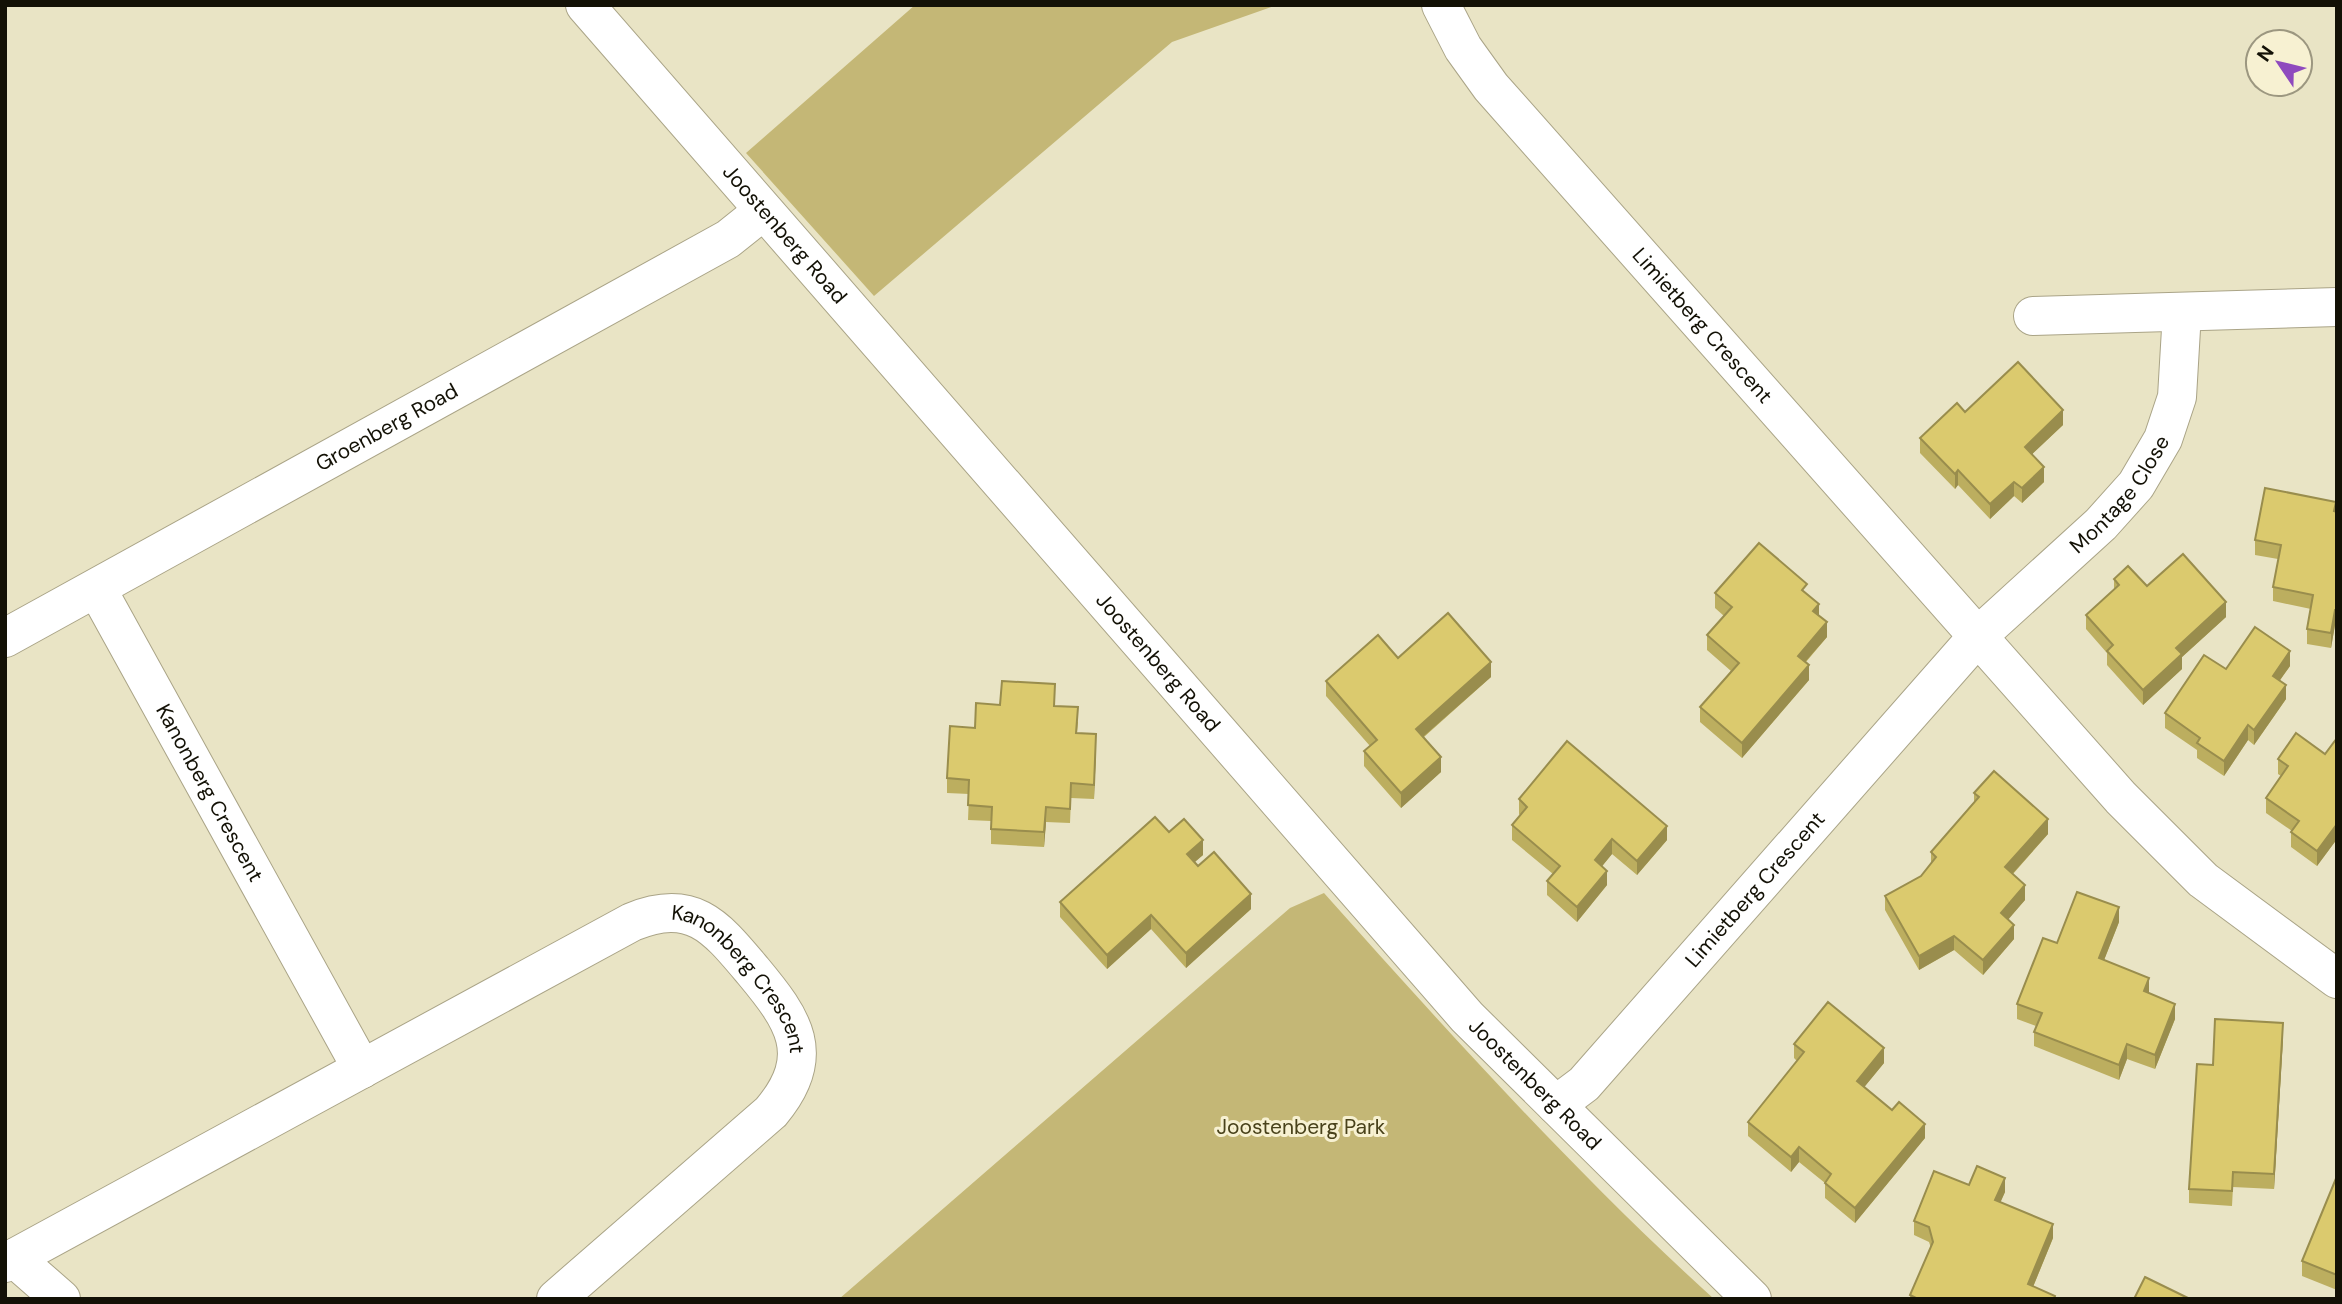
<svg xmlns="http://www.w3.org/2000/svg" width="2342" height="1304" viewBox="0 0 2342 1304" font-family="'DM Sans',sans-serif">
  <rect width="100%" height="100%" fill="#e9e4c5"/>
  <g fill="#c4b776">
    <path d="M915,5H1277L1172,42L874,296L746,153Z"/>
    <path d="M1324,893C1449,1033 1575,1173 1714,1299H839L1290,908Z"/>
  </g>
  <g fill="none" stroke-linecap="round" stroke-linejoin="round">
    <defs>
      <g id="minor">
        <path id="s1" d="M585,5L1467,1017L1752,1299"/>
        <path id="s2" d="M1441,5L1463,48L1491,87L2121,798L2203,880L2337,979"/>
        <path d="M2033,316L2337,307"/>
        <path id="s3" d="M97,589L362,1069"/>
        <path id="s4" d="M5,638L728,239L763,211"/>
        <path id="s5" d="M1556,1105L1584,1084L1978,636L2101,524L2136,485L2163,439L2177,397L2182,312"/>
        <path d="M14,1258L61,1299"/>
        <path id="s6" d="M5,1263L632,922C693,897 716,927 753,971C793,1019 819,1055 771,1112L556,1299"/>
      </g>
    </defs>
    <use href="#minor" stroke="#aaa487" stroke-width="40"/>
    <use href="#minor" stroke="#fff" stroke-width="38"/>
  </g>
  <g fill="#bcae5f">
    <path d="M1965,412L2063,425L2032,454L2044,482L2022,503L2014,496L1990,519L1958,485L1955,489L1920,453V438Z"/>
    <path d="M2337,512V625H2335L2331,648L2307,644V629L2311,609L2273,601V587L2278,559L2255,555V540Z"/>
    <path d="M2114,579L2226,617L2182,657V669L2143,705L2107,665V653L2086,629V615L2114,589Z"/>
    <path d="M1715,593L1807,594L1819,616L1827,637L1806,662L1809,680L1742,758L1700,722V707L1731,671L1707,650V635L1724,616L1715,608Z"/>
    <path d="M1398,658L1491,677L1424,737L1441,772L1401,808L1364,766V751L1370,746L1326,696V681Z"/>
    <path d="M2290,666L2280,680L2286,699L2254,745L2248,740L2224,776L2197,758V750L2165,728V713L2226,669Z"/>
    <path d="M1000,705L1054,706L1078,722L1077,733L1096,749L1094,799L1071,798L1070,823L1046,822L1044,847L991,844V821L968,820L969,794L947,793V778L975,728Z"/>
    <path d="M2337,738V839L2317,866L2291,847V832L2292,831L2266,813V798L2281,776L2278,774V759L2325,754Z"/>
    <path d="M1974,793L2048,834L2013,874L2025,900L2008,919L2014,939L1983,975L1954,950L1919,970L1885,910V896L1921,876L1931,864V852L1974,802Z"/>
    <path d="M1519,799L1667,840L1637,875L1612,854L1602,866L1607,885L1577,922L1547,895V881L1553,874L1512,840V825L1520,815L1519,814Z"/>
    <path d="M1169,832L1203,855L1194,862L1251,909L1186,968L1151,929L1107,969L1060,917V902Z"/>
    <path d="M2119,922L2104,960L2149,993L2175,1019L2155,1069L2127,1059L2119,1080L2034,1046V1032L2036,1026L2017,1019V1004L2057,943Z"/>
    <path d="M2283,1038L2274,1189L2233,1187L2232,1206L2189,1203V1189L2213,1065Z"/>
    <path d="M1794,1044L1884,1063L1864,1087L1925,1138L1855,1223L1825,1198V1183L1799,1162L1791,1172L1748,1136V1122L1797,1061L1794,1058Z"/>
    <path d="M2337,1176V1290L2302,1276V1261Z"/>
    <path d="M1969,1185L2005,1192L2000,1202L2053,1238L2033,1287L2055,1299H1910V1295L1931,1248L1929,1242L1914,1235V1221Z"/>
  </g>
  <g fill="#998d4d">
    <path d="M2063,410V425L2025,461V447Z"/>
    <path d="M2044,467V482L2022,503V488Z"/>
    <path d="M1958,470V485L1955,489V474Z"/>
    <path d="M2014,482V496L1990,519V504Z"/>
    <path d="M2226,602V617L2182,657V669L2143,705V690L2176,648Z"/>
    <path d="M1819,604V619L1813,611Z"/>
    <path d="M2335,610V625L2331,648V633Z"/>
    <path d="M1827,622V637L1798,670V656Z"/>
    <path d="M2290,651V666L2273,690V676Z"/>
    <path d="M1491,662V677L1416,743V729Z"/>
    <path d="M1809,665V680L1742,758V743Z"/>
    <path d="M2286,685V699L2254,745V730Z"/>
    <path d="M2248,725V740L2224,776V761Z"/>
    <path d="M1096,734V749L1094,799V785Z"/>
    <path d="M1441,757V772L1401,808V793Z"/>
    <path d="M1046,807V822L1044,847V832Z"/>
    <path d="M2048,819V834L2005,882V867Z"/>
    <path d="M2337,824V839L2317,866V851Z"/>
    <path d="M1667,826V840L1637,875V861Z"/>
    <path d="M1612,839V854L1595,875V860Z"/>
    <path d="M1203,840V855L1187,869V854Z"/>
    <path d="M1607,871V885L1577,922V907Z"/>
    <path d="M2025,885V900L2001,928V913Z"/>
    <path d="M1251,894V909L1186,968V953Z"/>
    <path d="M2119,907V922L2099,973V958Z"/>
    <path d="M1151,915V929L1107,969V955Z"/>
    <path d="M2014,925V939L1983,975V960Z"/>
    <path d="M1954,936V950L1919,970V956Z"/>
    <path d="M2149,978V993L2144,991Z"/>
    <path d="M2175,1004V1019L2155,1069V1055Z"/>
    <path d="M2283,1023V1038L2274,1189V1174Z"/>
    <path d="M2127,1044V1059L2119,1080V1065Z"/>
    <path d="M1884,1048V1063L1857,1096V1081Z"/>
    <path d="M1925,1124V1138L1855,1223V1208Z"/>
    <path d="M1799,1147V1162L1791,1172V1157Z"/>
    <path d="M2005,1178V1192L1995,1215V1200Z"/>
    <path d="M2053,1224V1238L2028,1299V1284Z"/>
  </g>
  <g fill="#dbca6e" stroke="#998d4d" stroke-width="2">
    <path d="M2018,362L2063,410L2025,447L2044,467L2022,488L2014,482L1990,504L1958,470L1955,474L1920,438L1957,403L1965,412Z"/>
    <path d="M2265,488L2336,502L2334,511L2337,512V610H2335L2331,633L2307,629L2313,595L2273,587L2281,545L2255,540Z"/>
    <path d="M1759,543L1807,584L1802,590L1819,604L1813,611L1827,622L1798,656L1809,665L1742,743L1700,707L1739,663L1707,635L1732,607L1715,593Z"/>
    <path d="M2183,554L2226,602L2176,648L2182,654L2143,690L2107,651L2113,645L2086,615L2119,585L2114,579L2128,566L2147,586Z"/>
    <path d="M1448,613L1491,662L1416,729L1441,757L1401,793L1364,751L1377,740L1326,681L1378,635L1398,658Z"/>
    <path d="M2255,627L2290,651L2273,676L2286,685L2254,730L2248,725L2224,761L2197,743L2200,738L2165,713L2204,655L2226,669Z"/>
    <path d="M1002,681L1055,684L1054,706L1078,707L1076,733L1096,734L1094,785L1071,783L1070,809L1046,807L1044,832L991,829L992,807L968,805L969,780L947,778L950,726L975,728L976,703L1000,705Z"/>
    <path d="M2296,733L2325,754L2337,738V824L2317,851L2291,832L2299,821L2266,798L2288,766L2278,759Z"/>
    <path d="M1567,741L1667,826L1637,861L1612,839L1595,860L1607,871L1577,907L1547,881L1560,866L1512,825L1527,807L1519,799Z"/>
    <path d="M1994,771L2048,819L2005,867L2025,885L2001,913L2014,925L1983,960L1954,936L1919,956L1885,896L1921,876L1936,857L1931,852L1979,797L1974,793Z"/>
    <path d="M1155,817L1169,832L1184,819L1203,840L1187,854L1198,866L1214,852L1251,894L1186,953L1151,915L1107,955L1060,902Z"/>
    <path d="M2077,892L2119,907L2099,958L2149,978L2144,991L2175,1004L2155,1055L2127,1044L2119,1065L2034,1032L2042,1013L2017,1004L2043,938L2057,943Z"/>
    <path d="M1828,1002L1884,1048L1857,1081L1892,1110L1899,1102L1925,1124L1855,1208L1825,1183L1831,1174L1799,1147L1791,1157L1748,1122L1804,1052L1794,1044Z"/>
    <path d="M2215,1019L2283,1023L2274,1174L2233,1172L2232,1191L2189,1189L2197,1064L2213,1065Z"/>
    <path d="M1977,1166L2005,1178L1995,1200L2053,1224L2028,1284L2055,1296L2054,1299H1918L1910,1295L1933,1242L1929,1227L1914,1221L1934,1171L1969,1185Z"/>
    <path d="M2337,1176V1275L2302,1261Z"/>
    <path d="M2145,1277L2190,1299H2134Z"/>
  </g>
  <g text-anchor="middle" stroke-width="6" stroke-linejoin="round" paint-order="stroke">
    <g font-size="21" fill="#131106" stroke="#f7f1d2">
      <text dy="7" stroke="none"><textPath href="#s1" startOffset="304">Joostenberg Road</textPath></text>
      <text dy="7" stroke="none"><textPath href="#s2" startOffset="415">Limietberg Crescent</textPath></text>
      <text dy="7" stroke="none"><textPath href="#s4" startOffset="436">Groenberg Road</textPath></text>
      <text dy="7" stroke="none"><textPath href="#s5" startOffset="833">Montage Close</textPath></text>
      <text dy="7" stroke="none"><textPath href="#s1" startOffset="872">Joostenberg Road</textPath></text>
      <text dy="7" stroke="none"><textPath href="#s3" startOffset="233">Kanonberg Crescent</textPath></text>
      <text dy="7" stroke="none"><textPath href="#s5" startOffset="294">Limietberg Crescent</textPath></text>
      <text dy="7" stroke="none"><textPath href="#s6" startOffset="854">Kanonberg Crescent</textPath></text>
      <text dy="7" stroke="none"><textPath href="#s1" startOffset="1438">Joostenberg Road</textPath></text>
    </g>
    <g font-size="21" fill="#49421b" stroke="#f7f1d2">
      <text x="1301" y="1134">Joostenberg Park</text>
    </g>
  </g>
  <rect width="2342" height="1304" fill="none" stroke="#131106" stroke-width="14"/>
  <g transform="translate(2279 63) rotate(305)"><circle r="33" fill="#f7f1d2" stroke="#9c9780" stroke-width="2"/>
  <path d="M0-5L12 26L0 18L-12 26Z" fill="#8f4abe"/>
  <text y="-10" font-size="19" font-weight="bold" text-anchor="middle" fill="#131106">N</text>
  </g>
</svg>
